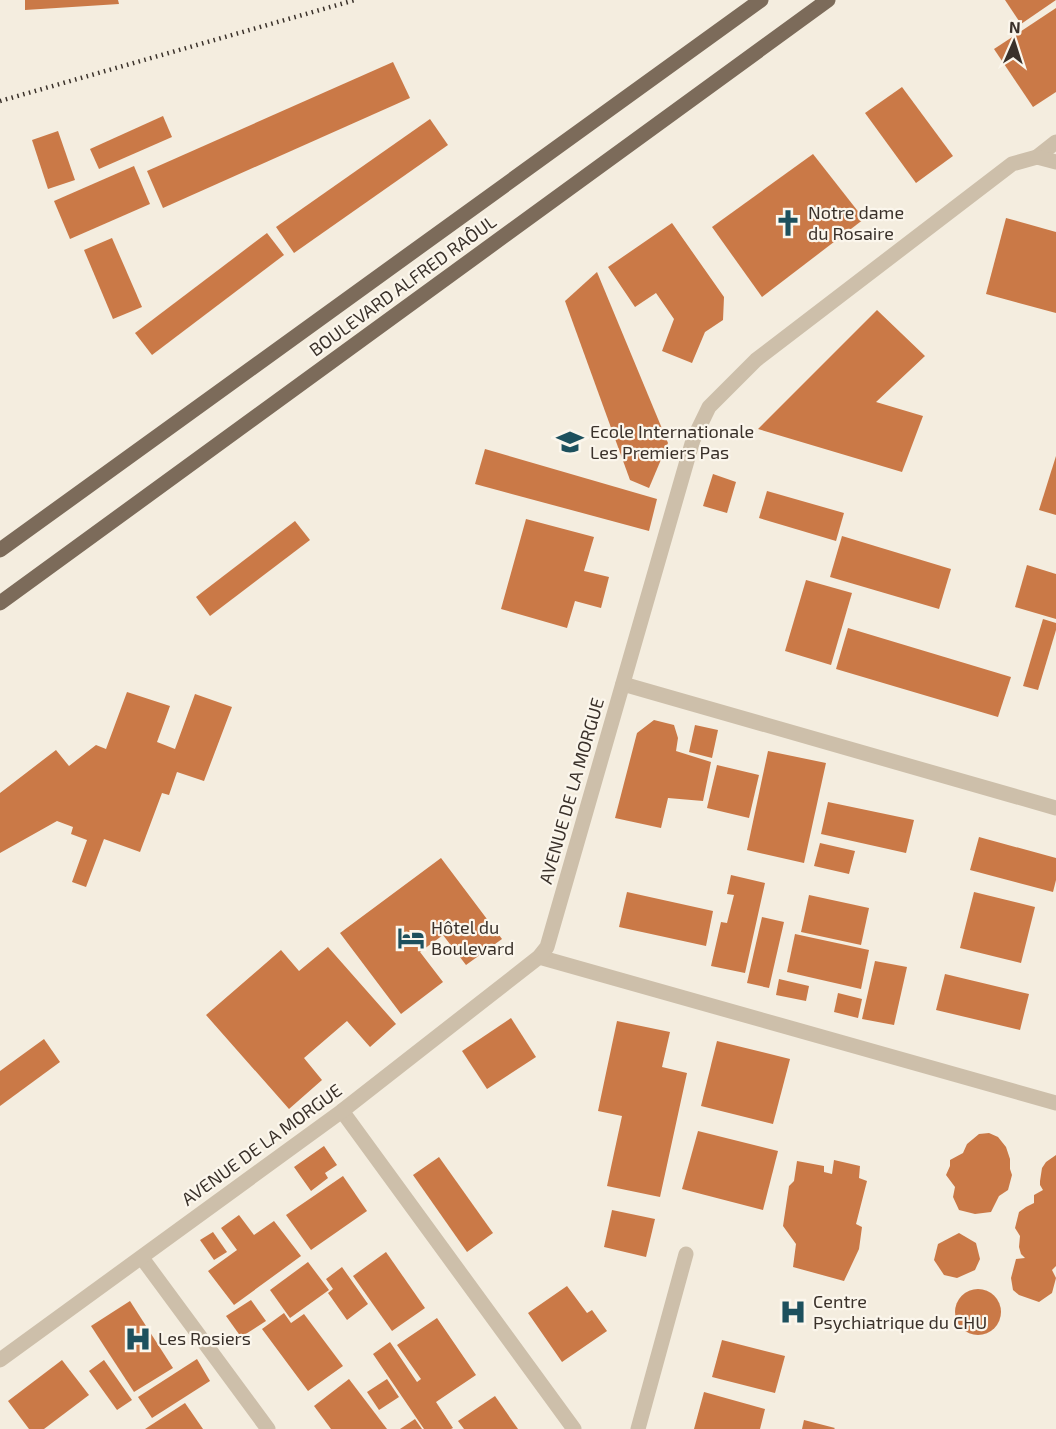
<svg xmlns="http://www.w3.org/2000/svg" width="1056" height="1429" viewBox="0 0 1056 1429" font-family="'Exo 2',sans-serif">
  <rect width="100%" height="100%" fill="#f4eddf"/>
  <g fill="#ca7947">
    <path d="M25,0H118L119,4L25,10Z"/>
    <path d="M1005,0H1056L1021,24Z"/>
    <path d="M1056,8V92L1033,107L994,49Z"/>
    <path d="M393,62L410,98L163,208L147,171Z"/>
    <path d="M902,87L953,156L916,183L865,113Z"/>
    <path d="M163,116L172,137L99,169L90,149Z"/>
    <path d="M430,119L448,145L294,253L276,227Z"/>
    <path d="M58,131L75,180L48,189L32,140Z"/>
    <path d="M813,154L864,219L762,297L712,227Z"/>
    <path d="M134,166L150,204L70,239L54,201Z"/>
    <path d="M1006,218L1056,232V313L986,294Z"/>
    <path d="M672,223L724,297L723,320L705,332L692,363L662,351L674,319L656,293L635,307L608,267Z"/>
    <path d="M267,233L284,255L152,355L135,333Z"/>
    <path d="M112,238L142,307L113,319L84,250Z"/>
    <path d="M597,272L668,443L649,488L630,480L565,301Z"/>
    <path d="M877,310L925,356L876,402L923,416L902,472L758,429Z"/>
    <path d="M485,449L657,499L649,531L475,484Z"/>
    <path d="M1056,456V515L1039,510Z"/>
    <path d="M713,474L736,482L727,513L703,506Z"/>
    <path d="M767,491L844,513L836,541L759,518Z"/>
    <path d="M526,519L594,537L584,571L609,577L601,608L575,601L567,628L501,609Z"/>
    <path d="M295,521L310,540L210,616L196,597Z"/>
    <path d="M842,536L951,569L939,609L830,577Z"/>
    <path d="M1027,565L1056,574V619L1015,607Z"/>
    <path d="M806,580L852,593L831,665L785,651Z"/>
    <path d="M1043,619L1056,623V630L1038,690L1023,686Z"/>
    <path d="M848,628L1011,677L998,717L836,669Z"/>
    <path d="M127,692L170,706L157,742L175,749L195,694L232,707L204,781L177,772L169,795L162,793L140,852L104,839L86,887L72,882L87,840L71,834L73,827L57,821L0,853V793L56,750L69,766L96,745L106,749Z"/>
    <path d="M654,720L674,725L678,738L676,751L711,762L703,801L668,798L661,828L615,818L637,733Z"/>
    <path d="M695,725L718,730L712,758L689,752Z"/>
    <path d="M768,751L826,763L804,863L747,850Z"/>
    <path d="M717,765L759,775L749,818L707,808Z"/>
    <path d="M828,802L914,820L906,853L821,834Z"/>
    <path d="M979,837L1056,858V880L1053,892L970,870Z"/>
    <path d="M820,843L855,851L849,874L814,866Z"/>
    <path d="M441,858L502,939L466,965L443,935L420,952L443,982L401,1014L340,933Z"/>
    <path d="M731,875L765,883L745,973L711,966L721,922L727,923L734,895L727,894Z"/>
    <path d="M627,892L713,911L706,946L619,927Z"/>
    <path d="M974,892L1035,907L1021,963L960,948Z"/>
    <path d="M809,895L869,908L861,945L801,932Z"/>
    <path d="M762,917L784,922L769,988L747,983Z"/>
    <path d="M795,934L869,950L861,989L787,972Z"/>
    <path d="M328,947L396,1024L370,1047L347,1021L304,1058L322,1080L289,1109L206,1015L281,950L299,971Z"/>
    <path d="M875,961L907,967L894,1025L862,1019Z"/>
    <path d="M945,974L1029,994L1020,1030L936,1010Z"/>
    <path d="M779,979L809,986L806,1001L776,995Z"/>
    <path d="M838,993L862,999L858,1018L834,1012Z"/>
    <path d="M511,1018L536,1057L487,1089L462,1051Z"/>
    <path d="M617,1021L670,1032L662,1067L687,1073L660,1197L607,1186L622,1116L598,1111Z"/>
    <path d="M44,1039L60,1062L0,1106V1071Z"/>
    <path d="M717,1041L790,1059L773,1124L701,1106Z"/>
    <path d="M698,1131L778,1151L763,1210L682,1189Z"/>
    <path d="M989,1133L998,1137L1006,1147L1010,1159V1169L1012,1175L1008,1190L999,1196L991,1212L975,1214L959,1210L953,1197L955,1187L946,1175L950,1166V1160L963,1153L967,1144L979,1134Z"/>
    <path d="M324,1146L337,1165L325,1173L328,1178L311,1191L294,1167Z"/>
    <path d="M1056,1155V1266L1052,1270L1056,1278L1052,1293L1039,1302L1019,1295L1013,1290L1011,1278L1016,1259L1025,1258L1021,1254L1019,1247L1020,1236L1015,1228L1019,1212L1026,1207L1034,1203V1195L1043,1190L1040,1185V1181L1042,1168L1046,1162Z"/>
    <path d="M439,1157L493,1233L467,1252L413,1175Z"/>
    <path d="M834,1160L860,1166L859,1178L867,1181L856,1224L862,1227L859,1249L844,1281L793,1267L796,1244L783,1226L789,1186L794,1181L797,1161L824,1166V1172L832,1174Z"/>
    <path d="M343,1176L367,1211L311,1250L286,1215Z"/>
    <path d="M612,1210L655,1219L646,1257L604,1247Z"/>
    <path d="M239,1215L254,1235L274,1221L301,1256L234,1305L208,1271L237,1250L221,1228Z"/>
    <path d="M213,1232L227,1252L214,1260L200,1240Z"/>
    <path d="M959,1233L976,1243L980,1259L975,1270L957,1278L944,1275L934,1260L938,1244Z"/>
    <path d="M386,1252L425,1308L392,1331L353,1276Z"/>
    <path d="M308,1262L329,1290L290,1318L270,1290Z"/>
    <path d="M342,1267L368,1304L347,1320L328,1293L333,1289L326,1279Z"/>
    <path d="M567,1286L587,1313L592,1310L607,1331L562,1362L528,1313Z"/>
    <circle cx="978" cy="1312" r="23"/>
    <path d="M251,1300L266,1321L241,1337L226,1316Z"/>
    <path d="M130,1301L173,1368L134,1392L91,1326Z"/>
    <path d="M284,1313L291,1323L304,1314L343,1366L308,1391L262,1329Z"/>
    <path d="M437,1318L476,1375L436,1402L453,1428L451,1429H424L373,1354L390,1342L417,1382L421,1379L397,1345Z"/>
    <path d="M722,1340L785,1356L775,1393L712,1377Z"/>
    <path d="M197,1359L210,1381L152,1418L138,1397Z"/>
    <path d="M62,1360L89,1395L44,1429H29L8,1401Z"/>
    <path d="M104,1360L132,1400L117,1410L89,1371Z"/>
    <path d="M349,1379L387,1429H331L314,1406Z"/>
    <path d="M387,1379L399,1397L379,1410L367,1392Z"/>
    <path d="M704,1392L765,1409L760,1429H694Z"/>
    <path d="M495,1396L518,1429H464L458,1421Z"/>
    <path d="M185,1403L203,1429H145Z"/>
    <path d="M415,1419L422,1429H400Z"/>
    <path d="M804,1420L835,1428L834,1429H802Z"/>
  </g>
  <g fill="none" stroke-linecap="round" stroke-linejoin="round">
    <g stroke="#cdbfaa" stroke-width="15">
      <path d="M1037,157L1056,142"/>
      <path d="M623,684L1056,808"/>
      <path d="M539,957L1056,1103"/>
      <path d="M342,1111L574,1429"/>
      <path d="M142,1258L268,1429"/>
      <path d="M0,1360L342,1111L539,957L547,947L693,440L709,407L756,360L1012,164L1037,157L1056,162"/>
      <path d="M638,1429L686,1254"/>
    </g>
    <g stroke="#7c6b5a" stroke-width="15">
      <path d="M0,550L761,0"/>
      <path d="M0,603L828,0"/>
    </g>
    <path stroke="#3a312a" stroke-width="4.5" stroke-dasharray="1.5 4.5" stroke-linecap="butt" d="M0,101L355,0"/>
  </g>
  <defs>
    <symbol id="church-bare" viewBox="-9 -9 18 18"><path d="M-1.2-6h2.4v3.5h3.3v2.4h-3.3V6h-2.4V-.1h-3.3v-2.4h3.3Z" fill="#1d505d" stroke="#fbf6ec" stroke-width="2.5" paint-order="stroke"/></symbol>
    <symbol id="school-bare" viewBox="-9 -9 18 18"><path d="M0-5L7-2L0 1L-7-2ZM-4 1L0 2.5L4 1V4Q0 6-4 4Z" fill="#1d505d" stroke="#fbf6ec" stroke-width="2.5" paint-order="stroke"/></symbol>
    <symbol id="hotel-bare" viewBox="-9 -9 18 18"><path d="M-6-4.5h1.5V1H6V5H4.5V3h-9V5H-6ZM-4 0a1.8 1.8 0 1 1 3.6 0ZM.5 0V-2.5h3Q6-2.5 6 0Z" fill="#1d505d" stroke="#fbf6ec" stroke-width="2.5" paint-order="stroke"/></symbol>
    <symbol id="hospital-bare" viewBox="-9 -9 18 18"><path d="M-5-5h3v3.5h4V-5h3V5h-3V1.5h-4V5h-3Z" fill="#1d505d" stroke="#fbf6ec" stroke-width="2.5" paint-order="stroke"/></symbol>
  </defs>
  <g fill-rule="evenodd">
    <use href="#church-bare" x="769" y="204" width="38" height="38"/>
    <use href="#school-bare" x="551" y="423" width="38" height="38"/>
    <use href="#hotel-bare" x="392" y="919" width="38" height="38"/>
    <use href="#hospital-bare" x="774" y="1293" width="38" height="38"/>
    <use href="#hospital-bare" x="119" y="1320" width="38" height="38"/>
  </g>
  <g text-anchor="middle" stroke-width="4.5" stroke-linejoin="round" paint-order="stroke">
    <g font-size="18" fill="#3a312a" stroke="#fbf6ec" text-anchor="start">
      <text x="808" y="219">Notre dame<tspan x="808" dy="21">du Rosaire</tspan></text>
      <text x="590" y="438">Ecole Internationale<tspan x="590" dy="21">Les Premiers Pas</tspan></text>
      <text x="431" y="934">Hôtel du<tspan x="431" dy="21">Boulevard</tspan></text>
      <text x="813" y="1308">Centre<tspan x="813" dy="21">Psychiatrique du CHU</tspan></text>
      <text x="158" y="1345">Les Rosiers</text>
    </g>
    <g font-size="18" fill="#3a312a" stroke="#fbf6ec">
      <text transform="translate(403 286) rotate(-36)" y="6">BOULEVARD ALFRED RAÔUL</text>
      <text transform="translate(572 791) rotate(-74)" y="6">AVENUE DE LA MORGUE</text>
      <text transform="translate(262 1145) rotate(-36)" y="6">AVENUE DE LA MORGUE</text>
    </g>
  </g>
  <g transform="translate(1014 42) rotate(3)" stroke="#fbf6ec" stroke-width="4.5" paint-order="stroke">
  <path d="M0-4.5L10 22L0 15L-10 22Z" fill="#3a312a"/>
  <text y="-9" font-size="16" font-weight="bold" text-anchor="middle" fill="#3a312a">N</text>
  </g>
</svg>
